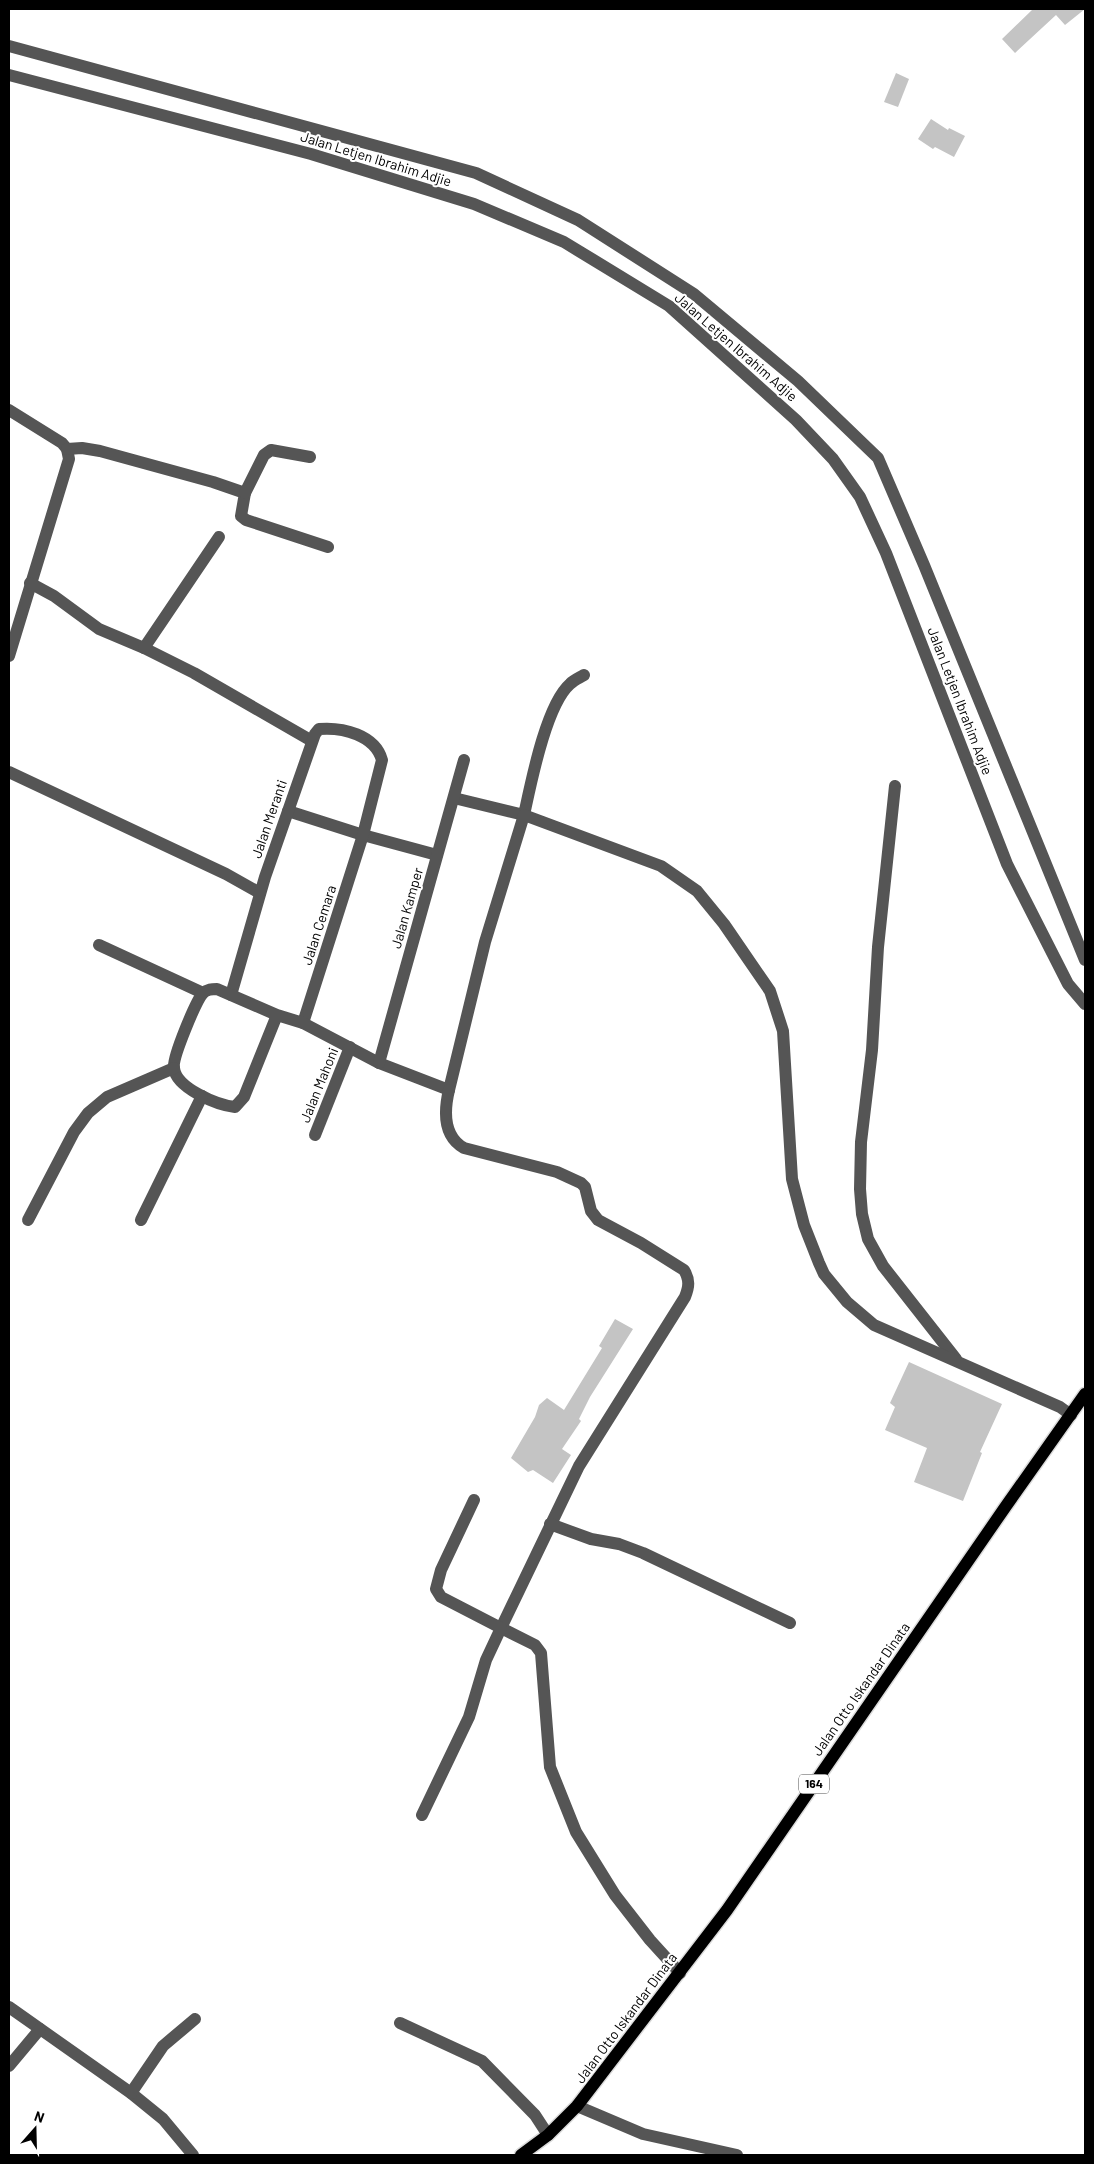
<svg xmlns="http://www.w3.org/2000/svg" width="1094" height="2164" viewBox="0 0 1094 2164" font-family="Barlow,sans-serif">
  <rect width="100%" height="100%" fill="#fff"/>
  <g fill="#c4c4c4">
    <path d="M1033,9H1085L1065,25L1056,15L1015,53L1002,39Z"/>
    <path d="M896,73L909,79L898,107L884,102Z"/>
    <path d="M931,119L948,130L949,128L965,136L954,157L935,147L933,149L918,139Z"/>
    <path d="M615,1319L633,1329L590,1397L579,1419L581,1421L562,1449L571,1455L553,1483L533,1470L528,1472L511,1458L535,1417L539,1405L547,1398L564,1410L602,1348L599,1346Z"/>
    <path d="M909,1362L1002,1404L980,1452L982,1453L963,1501L914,1482L927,1448L885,1430L895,1407L890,1403Z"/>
  </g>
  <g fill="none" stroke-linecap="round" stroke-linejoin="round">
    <defs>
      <path id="major" d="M521,2155L548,2135L577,2106L727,1910L1006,1506L1085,1394"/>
    </defs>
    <use href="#major" stroke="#dbdbdb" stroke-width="15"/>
    <g stroke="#555" stroke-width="12">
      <path d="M9,46L476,173L578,220L694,294L798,381L878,458L924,565L1085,960"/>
      <path d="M9,75L311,154L474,204L564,242L669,306L796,420L833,459L860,497L886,553L1007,864L1068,984L1085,1004"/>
      <path d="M9,410L62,443L67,449L69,459L9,656"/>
      <path d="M67,449L82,448L100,451L213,482L245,493L241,516L246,520L328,547"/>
      <path d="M245,493L264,455L271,450L310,457"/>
      <path d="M30,583L54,596L99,629L144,648L194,673L312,741"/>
      <path d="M144,648L219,537"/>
      <path d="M9,772L226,874L260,893"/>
      <path d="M895,786L878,947L872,1050L861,1142L860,1189L862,1214L868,1239L883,1266L956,1359"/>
      <path d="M454,798L524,815C531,783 546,705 570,684C574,680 579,678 584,675"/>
      <path d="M288,811L363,835L437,855"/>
      <path d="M99,945L203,993"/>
      <path d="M231,995L265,877L315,734L319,729C343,727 375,735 382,760L363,835L303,1023"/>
      <path d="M277,1015L244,1097L235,1107C217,1105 176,1088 174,1068C172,1058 196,1001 203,993C207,989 212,989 217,989L277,1015L303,1023L379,1063L449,1090L485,942L524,815L661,866L697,891L724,924L770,991L783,1031L792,1179L804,1225L819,1263L824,1274L847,1302L874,1325L1060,1407L1071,1415"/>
      <path d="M379,1063L464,760"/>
      <path d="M449,1090C444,1111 443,1136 464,1148L557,1172L581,1183L585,1187L591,1211L598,1220L641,1243L684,1270C690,1280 689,1287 685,1297L579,1466L501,1628L535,1645L541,1653L550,1767L576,1832L615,1895L650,1940L680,1973"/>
      <path d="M315,1135L350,1047"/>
      <path d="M28,1220L74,1132L88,1113L107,1097L174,1068"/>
      <path d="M141,1220L202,1096"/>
      <path d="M550,1524L591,1539L619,1544L643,1553L790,1623"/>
      <path d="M422,1815L469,1717L486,1660L501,1628L441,1597L436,1589L441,1570L474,1500"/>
      <path d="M9,2007L131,2093L163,2119L193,2155"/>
      <path d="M400,2023L482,2061L535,2115L548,2135"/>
      <path d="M9,2066L40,2029"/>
      <path d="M131,2093L163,2046L195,2019"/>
      <path d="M577,2106L643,2134L737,2155"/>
    </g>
    <use href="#major" stroke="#000" stroke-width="12"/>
  </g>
  <g text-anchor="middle" stroke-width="4" stroke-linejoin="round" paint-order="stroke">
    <rect fill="#fff" stroke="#4c4c4c" stroke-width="1" x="799" y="1774.5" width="30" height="19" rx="4"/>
    <g font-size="12" font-weight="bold" fill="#000">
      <text x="814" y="1788">164</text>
    </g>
    <g font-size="14" fill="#000" stroke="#fff">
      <text transform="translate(376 159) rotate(17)" y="5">Jalan Letjen Ibrahim Adjie</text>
      <text transform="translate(736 347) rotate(41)" y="5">Jalan Letjen Ibrahim Adjie</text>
      <text transform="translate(960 701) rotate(69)" y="5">Jalan Letjen Ibrahim Adjie</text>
      <text transform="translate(269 819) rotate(-71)" y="5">Jalan Meranti</text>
      <text transform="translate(407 908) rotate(-74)" y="5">Jalan Kamper</text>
      <text transform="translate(319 925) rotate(-72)" y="5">Jalan Cemara</text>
      <text transform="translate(319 1085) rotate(-68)" y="5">Jalan Mahoni</text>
      <text transform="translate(861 1689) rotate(-55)" y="5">Jalan Otto Iskandar Dinata</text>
      <text transform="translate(626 2018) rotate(-53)" y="5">Jalan Otto Iskandar Dinata</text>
    </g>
  </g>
  <rect width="1094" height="2164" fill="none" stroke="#000000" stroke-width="20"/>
  <g transform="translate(35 2129) rotate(20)" stroke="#ffffff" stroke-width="4" paint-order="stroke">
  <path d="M0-4L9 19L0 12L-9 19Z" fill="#000000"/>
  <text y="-8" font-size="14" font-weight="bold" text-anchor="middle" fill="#000000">N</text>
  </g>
</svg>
